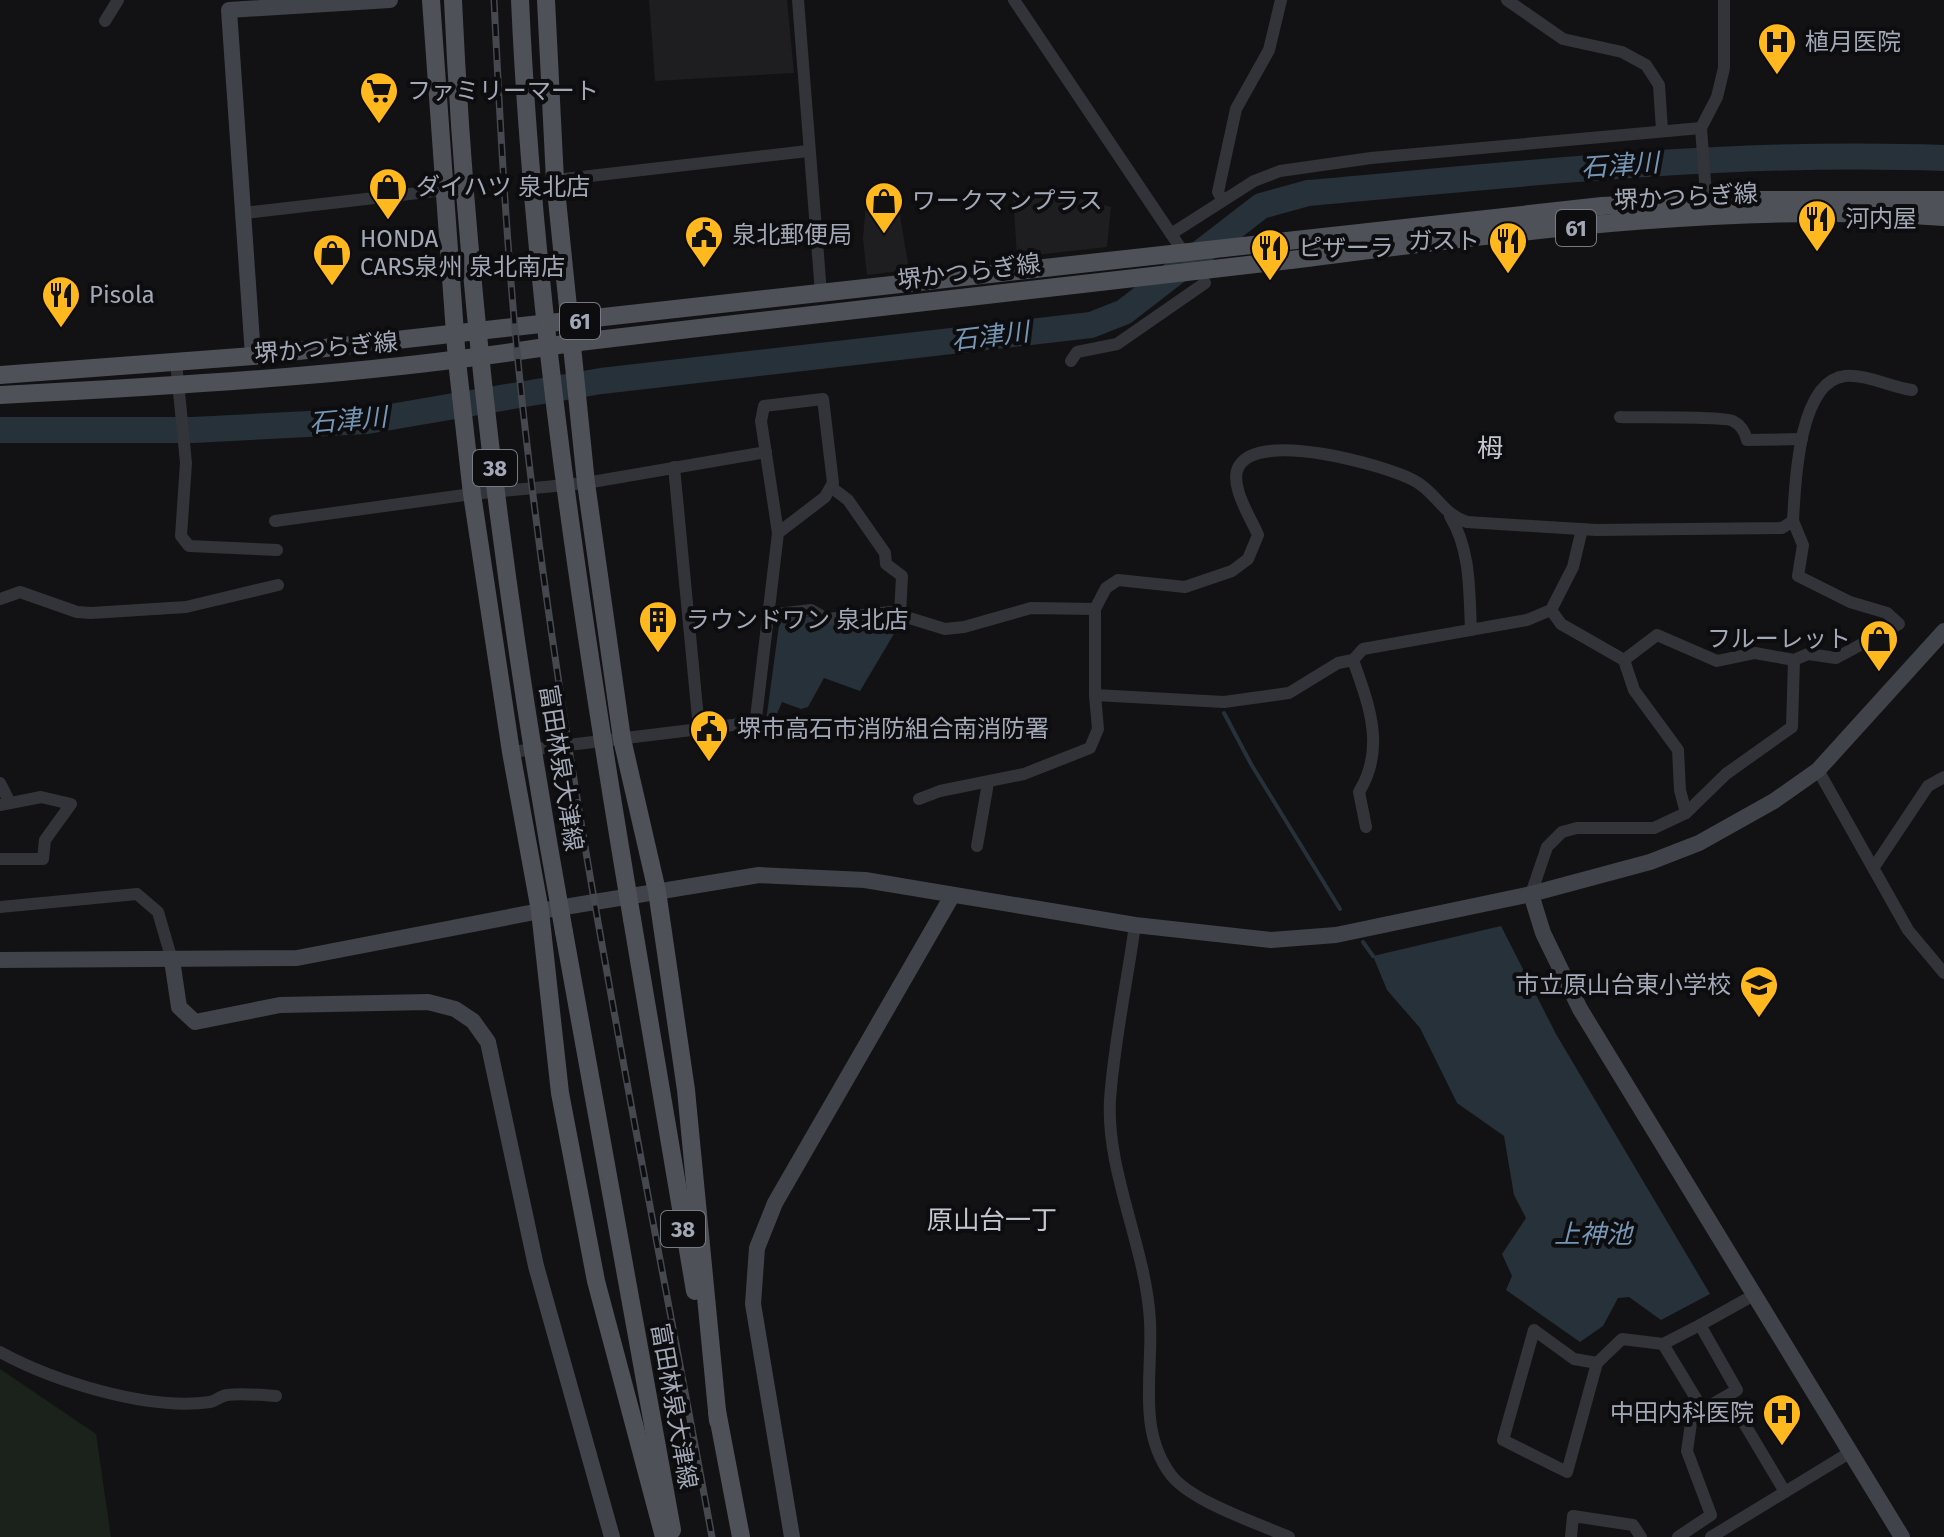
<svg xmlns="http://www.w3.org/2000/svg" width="1944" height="1537" viewBox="0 0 1944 1537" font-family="'Fira Sans','Noto Sans JP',sans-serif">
  <rect width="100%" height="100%" fill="#121214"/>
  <g fill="#1e1e21">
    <path d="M649,0H787L794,73L655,81Z"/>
    <path d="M1013,193L1064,195L1111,207L1107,247L1017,257Z"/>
    <path d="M897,197L909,270L867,275L863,239L866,202Z"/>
  </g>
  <path fill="#1a221b" d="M0,1369L96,1434L111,1537H0Z"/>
  <g fill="#273139">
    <path d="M811,617H893L901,622L860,691L824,678L808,707L801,709L782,702L774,721H766L780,618Z"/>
    <path d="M1501,926L1556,1034L1710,1294L1661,1320L1629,1297L1618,1298L1603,1326L1580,1342L1506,1290L1512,1276L1502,1254L1526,1218L1514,1195L1504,1136L1457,1103L1420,1028L1387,990L1373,956Z"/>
  </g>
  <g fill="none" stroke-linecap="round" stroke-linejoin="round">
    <g stroke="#273139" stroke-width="4">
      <path d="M1224,713L1251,764L1340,909"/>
      <path d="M1363,942L1373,956"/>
    </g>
    <path stroke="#273139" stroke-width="26" d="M0,430H193L367,421L601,381L1091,325L1124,312L1261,206L1308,193C1522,174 1728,150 1944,158"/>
    <g stroke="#333439" stroke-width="12">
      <path d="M798,0L821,293"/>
      <path d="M1014,0L1196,271"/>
      <path d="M1507,0L1563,39L1622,52L1646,65L1659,85L1662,130"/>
      <path d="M105,21L118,0"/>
      <path d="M555,180L808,151"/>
      <path d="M1222,199L1218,192L1236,109L1269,50L1281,0"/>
      <path d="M1707,208L1701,128L1717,97L1724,68V0"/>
      <path d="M244,213L444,190"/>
      <path d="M1171,234L1254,181L1280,171L1371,158L1701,128"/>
      <path d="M1071,361L1077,352L1117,344L1205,283"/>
      <path d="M176,362L186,463L181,536L189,546L277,550"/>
      <path d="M1620,417C1638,418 1724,416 1733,421C1741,425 1745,432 1747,440L1802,439"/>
      <path d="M674,467L699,729"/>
      <path d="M831,487L848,500L885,553L886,564L902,576L900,615"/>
      <path d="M1450,516C1471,551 1469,590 1471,630"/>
      <path d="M275,521L472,494L586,483L766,452"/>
      <path d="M1793,521C1795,485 1798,381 1845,376C1866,374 1891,387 1912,390"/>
      <path d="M0,599L20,592L77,612L91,613L186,607L278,585"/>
      <path d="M1551,610L1561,624L1624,660L1634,690L1678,750L1680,790L1686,813"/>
      <path d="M769,615L811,610L827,619L890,612L945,629L964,627L1031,608L1095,609"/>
      <path d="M1353,660C1369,705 1386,748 1359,792L1366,827"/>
      <path d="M1095,695V609L1106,588L1118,580L1185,587L1232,571L1248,559L1258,535C1251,518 1228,484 1239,466C1260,430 1385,465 1415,481C1437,493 1442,514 1467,522L1596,530L1782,528L1793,521L1803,545L1798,576L1850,602L1887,613L1899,624L1836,658L1808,654L1794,660L1755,653L1717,661L1657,635L1624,660"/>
      <path d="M511,752L749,723L756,718L778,533L761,421L764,406L823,399L833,483L825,497L778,533"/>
      <path d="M1818,770L1908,930L1944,973"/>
      <path d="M0,783L9,801"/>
      <path d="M919,799L940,791L1024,774L1090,748L1098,729L1095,695L1224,702L1289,693L1338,663L1353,660L1363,649L1527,620L1551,610L1573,567L1582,529"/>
      <path d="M0,805L41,797L71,804L45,840L43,859H0"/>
      <path d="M977,846L988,783"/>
      <path d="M1874,867L1928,786L1944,777"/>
      <path d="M1531,894L1547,847L1562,832L1577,828H1654L1686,813L1726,774L1792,727L1794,660"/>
      <path d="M0,907L137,894L158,912L172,960"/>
      <path d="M1135,925C1127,983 1114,1042 1110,1100C1106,1172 1146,1247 1150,1321C1153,1373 1137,1430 1171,1475C1192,1502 1257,1523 1289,1537"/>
      <path d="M1700,1325L1754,1295"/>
      <path d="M1534,1330L1574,1359L1597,1363L1567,1472L1503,1440Z"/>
      <path d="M0,1352C53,1381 148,1411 210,1402C216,1401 220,1396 227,1395C243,1393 260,1395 276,1396"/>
      <path d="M1597,1363L1622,1339L1663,1344"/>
      <path d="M1735,1408L1785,1492"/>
      <path d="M1571,1537L1573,1516L1633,1525L1641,1537"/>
      <path d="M1678,1537L1711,1515L1687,1451L1692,1416L1737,1390L1700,1325L1663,1344L1703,1410"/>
      <path d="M1711,1537L1849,1453"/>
    </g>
    <g stroke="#41434a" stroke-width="16">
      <path d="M253,356L229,10L390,0"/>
      <path d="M1531,894L1543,933L1580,1009L1902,1537"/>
      <path d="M0,960L297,958L540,911L759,875L865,880L1135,925L1271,940L1336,935L1531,894L1650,862L1699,843L1774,801L1818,770L1944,631"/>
      <path d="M172,960L179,1007L195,1022L280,1005L428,1002L455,1009L473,1021L488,1042L536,1266L612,1537"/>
      <path d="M792,1537L753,1304L757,1248L775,1203L952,896"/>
    </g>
    <g stroke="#4f5159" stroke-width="18">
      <path d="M431,0L457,361L472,494L511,752L540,911L560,1093L596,1281L664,1537"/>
      <path d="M546,0L555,180L586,483L622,739L657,891L686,1090L718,1421"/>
      <path d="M0,375L253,356L1602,206L1724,200H1944"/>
      <path d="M0,395C191,385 382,374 571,343C805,315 1039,290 1274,262C1492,235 1724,201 1944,217"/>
      <path d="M632,919L695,1291"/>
      <path d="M564,932L672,1530"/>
      <path d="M717,1411L741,1537"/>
    </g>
    <defs>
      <path id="rail" d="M494,0C501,146 509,291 526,436C568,805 645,1171 712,1537"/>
    </defs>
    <use href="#rail" stroke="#46484f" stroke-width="7"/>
    <use href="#rail" stroke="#0d0d0f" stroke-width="4" stroke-dasharray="12" stroke-linecap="butt"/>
    <g stroke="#4f5159" stroke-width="18">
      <path d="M453,0C467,312 508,624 564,932"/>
      <path d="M520,0C534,309 581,615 632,919"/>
    </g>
  </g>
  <defs>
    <symbol id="hospital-pin" viewBox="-11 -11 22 30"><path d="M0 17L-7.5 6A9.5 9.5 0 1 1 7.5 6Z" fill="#ffb91f" stroke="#0d0d0f"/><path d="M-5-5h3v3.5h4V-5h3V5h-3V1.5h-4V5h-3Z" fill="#111"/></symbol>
    <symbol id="supermarket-pin" viewBox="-11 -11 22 30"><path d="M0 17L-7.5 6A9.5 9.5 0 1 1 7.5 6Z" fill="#ffb91f" stroke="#0d0d0f"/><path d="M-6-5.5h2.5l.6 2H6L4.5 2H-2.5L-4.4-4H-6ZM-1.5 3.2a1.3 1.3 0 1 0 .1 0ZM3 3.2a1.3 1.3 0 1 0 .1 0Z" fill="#111"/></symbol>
    <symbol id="shop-pin" viewBox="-11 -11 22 30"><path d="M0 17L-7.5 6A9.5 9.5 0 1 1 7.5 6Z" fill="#ffb91f" stroke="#0d0d0f"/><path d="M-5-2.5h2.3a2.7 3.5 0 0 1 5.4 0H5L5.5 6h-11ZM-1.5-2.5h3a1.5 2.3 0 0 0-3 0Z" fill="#111"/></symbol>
    <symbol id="restaurant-pin" viewBox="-11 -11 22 30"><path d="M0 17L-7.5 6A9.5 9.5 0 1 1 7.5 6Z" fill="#ffb91f" stroke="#0d0d0f"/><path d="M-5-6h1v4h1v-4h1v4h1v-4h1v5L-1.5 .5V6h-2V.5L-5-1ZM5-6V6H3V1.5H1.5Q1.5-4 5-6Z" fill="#111"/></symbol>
    <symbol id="civic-pin" viewBox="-11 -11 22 30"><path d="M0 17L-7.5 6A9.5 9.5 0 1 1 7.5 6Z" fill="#ffb91f" stroke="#0d0d0f"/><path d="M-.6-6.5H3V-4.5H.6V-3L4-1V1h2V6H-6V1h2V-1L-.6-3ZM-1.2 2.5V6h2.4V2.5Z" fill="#111"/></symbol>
    <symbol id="building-pin" viewBox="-11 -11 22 30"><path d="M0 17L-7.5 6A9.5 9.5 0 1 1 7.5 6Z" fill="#ffb91f" stroke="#0d0d0f"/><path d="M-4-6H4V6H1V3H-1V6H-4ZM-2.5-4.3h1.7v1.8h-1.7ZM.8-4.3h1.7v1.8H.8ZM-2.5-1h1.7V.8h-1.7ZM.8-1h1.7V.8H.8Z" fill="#111"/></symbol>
    <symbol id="school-pin" viewBox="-11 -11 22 30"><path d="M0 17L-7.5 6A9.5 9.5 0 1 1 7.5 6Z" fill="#ffb91f" stroke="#0d0d0f"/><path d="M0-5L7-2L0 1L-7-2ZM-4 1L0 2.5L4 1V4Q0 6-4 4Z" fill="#111"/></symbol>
  </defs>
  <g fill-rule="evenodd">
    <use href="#hospital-pin" x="1755" y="20" width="44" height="60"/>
    <use href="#supermarket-pin" x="357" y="69" width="44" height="60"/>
    <use href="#shop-pin" x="366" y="165" width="44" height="60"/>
    <use href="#shop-pin" x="862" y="179" width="44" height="60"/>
    <use href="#restaurant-pin" x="1795" y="197" width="44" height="60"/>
    <use href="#civic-pin" x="682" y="213" width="44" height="60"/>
    <use href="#restaurant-pin" x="1486" y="219" width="44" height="60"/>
    <use href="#restaurant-pin" x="1248" y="226" width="44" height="60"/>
    <use href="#shop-pin" x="310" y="231" width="44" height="60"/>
    <use href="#restaurant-pin" x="39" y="273" width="44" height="60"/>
    <use href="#building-pin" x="636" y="598" width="44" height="60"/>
    <use href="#shop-pin" x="1857" y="617" width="44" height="60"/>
    <use href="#civic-pin" x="687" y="707" width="44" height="60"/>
    <use href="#school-pin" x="1737" y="963" width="44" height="60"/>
    <use href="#hospital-pin" x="1760" y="1391" width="44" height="60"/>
  </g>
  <g text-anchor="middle" stroke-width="8" stroke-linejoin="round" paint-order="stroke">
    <g fill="#0d0d0f" stroke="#757a84" stroke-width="2">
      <rect x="1556" y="210" width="40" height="36" rx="6"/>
      <rect x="560" y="303" width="40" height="36" rx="6"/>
      <rect x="473" y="450" width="44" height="36" rx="6"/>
      <rect x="661" y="1211" width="44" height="36" rx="6"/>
    </g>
    <g font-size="22" font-weight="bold" fill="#a2a8b6">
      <text x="1576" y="236">61</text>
      <text x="580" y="329">61</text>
      <text x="495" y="476">38</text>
      <text x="683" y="1237">38</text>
    </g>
    <g font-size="24" fill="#a2a8b6" stroke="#0d0d0f" text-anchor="start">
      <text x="1805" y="50">植月医院</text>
      <text x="407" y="99">ファミリーマート</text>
      <text x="416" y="195">ダイハツ 泉北店</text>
      <text x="912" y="209">ワークマンプラス</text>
      <text x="1845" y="227">河内屋</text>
      <text x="732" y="243">泉北郵便局</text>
      <text x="360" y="247">HONDA<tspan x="360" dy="28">CARS泉州 泉北南店</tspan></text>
      <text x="1480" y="249" text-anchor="end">ガスト</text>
      <text x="1298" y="256">ピザーラ</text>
      <text x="89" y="303">Pisola</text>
      <text x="686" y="628">ラウンドワン 泉北店</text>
      <text x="1851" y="647" text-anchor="end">フルーレット</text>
      <text x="737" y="737">堺市高石市消防組合南消防署</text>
      <text x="1731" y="993" text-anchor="end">市立原山台東小学校</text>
      <text x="1754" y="1421" text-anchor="end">中田内科医院</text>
    </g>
    <g font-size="24" fill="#a2a8b6" stroke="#0d0d0f">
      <text transform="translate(1686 197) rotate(-3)" y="8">堺かつらぎ線</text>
      <text transform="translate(969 272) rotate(-7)" y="8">堺かつらぎ線</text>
      <text transform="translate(326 348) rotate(-5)" y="8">堺かつらぎ線</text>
      <text transform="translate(561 768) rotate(81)" y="8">富田林泉大津線</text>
      <text transform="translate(674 1406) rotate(80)" y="8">富田林泉大津線</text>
    </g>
    <g font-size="26" font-style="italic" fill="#7596b5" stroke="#0d0d0f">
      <text transform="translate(1620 165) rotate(-4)" y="9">石津川</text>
      <text transform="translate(990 336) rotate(-7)" y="9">石津川</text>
      <text transform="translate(348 420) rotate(-5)" y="9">石津川</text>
      <text x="1593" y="1243">上神池</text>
    </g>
    <g font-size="26" fill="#c4c7d2" stroke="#0d0d0f">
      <text x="1490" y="457">栂</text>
      <text x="992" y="1229">原山台一丁</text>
    </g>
  </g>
</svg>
